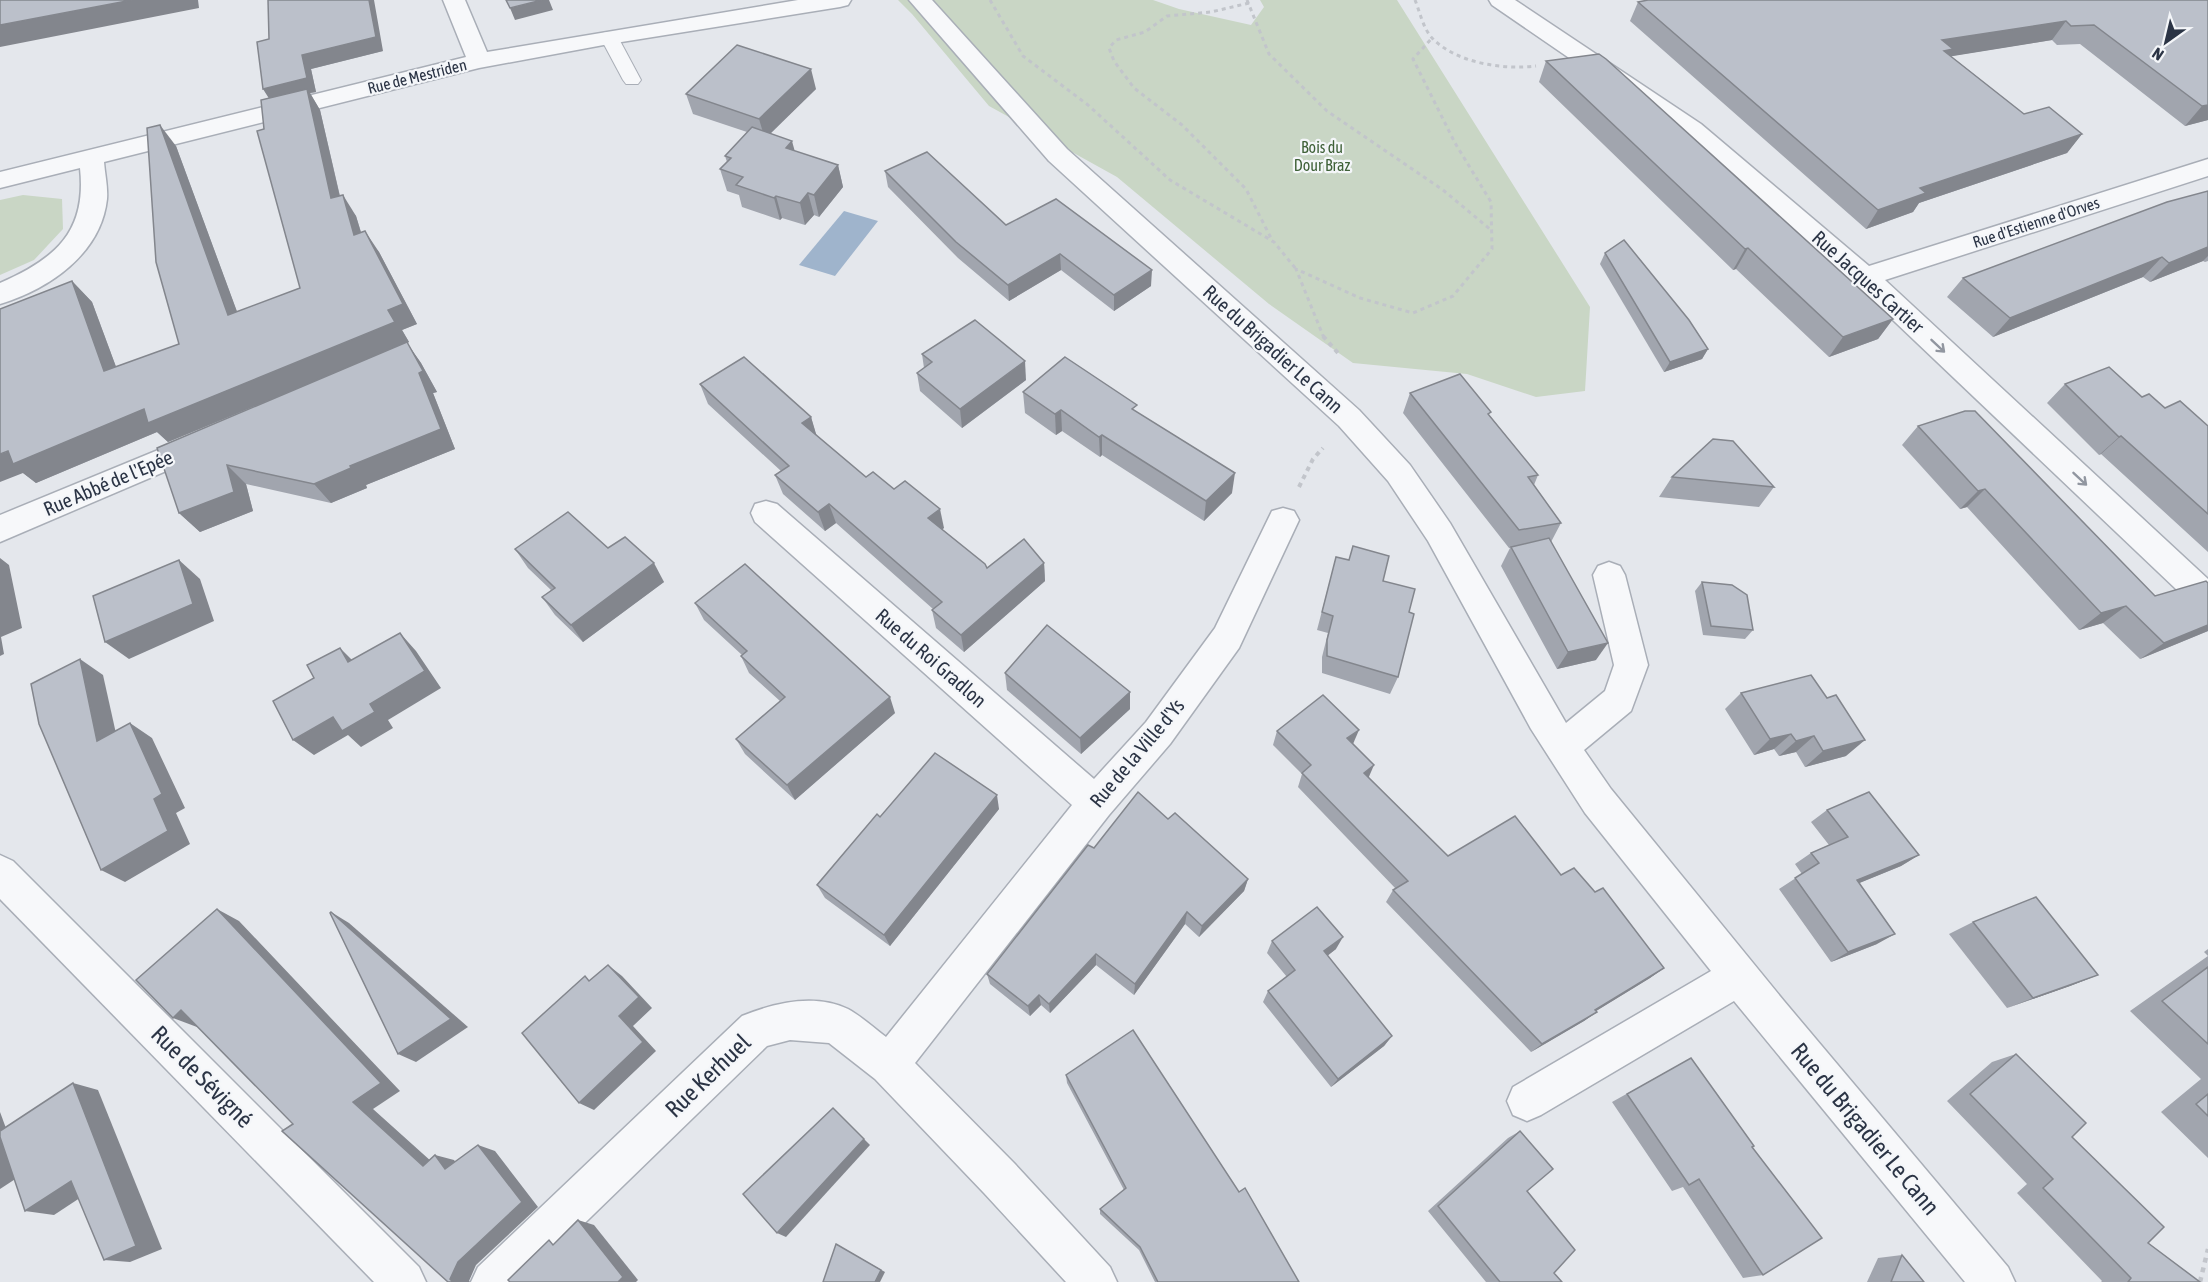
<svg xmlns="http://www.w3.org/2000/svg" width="2208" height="1282" viewBox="0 0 2208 1282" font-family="'Asap Condensed',sans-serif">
  <rect width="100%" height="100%" fill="#e4e7ec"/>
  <g fill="#c9d6c5">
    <path d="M898,0H1153L1179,9L1251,25L1264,7L1260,0H1397L1590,307L1585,391L1536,397L1467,374L1353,363L1269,304L1117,177L989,106L912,14Z"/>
    <path d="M23,195L62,199L63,229L34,260L0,275V200Z"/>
  </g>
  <path fill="#9fb4cc" d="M844,211L878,221L835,276L799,265Z"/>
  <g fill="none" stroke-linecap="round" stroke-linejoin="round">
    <defs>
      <path id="service" d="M609,32L615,33L618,37L641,80L638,84H626L623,80L600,37L603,33Z"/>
      <g id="minor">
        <path d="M443,0H465L487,52L798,0H851L848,5L840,7L609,44L479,68L104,162C105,175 108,187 107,199C101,254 49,289 0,304V283C55,259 87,232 80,168L0,188V172L466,57Z"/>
        <path d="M909,0H932L1067,149L1359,410L1410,465L1450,523L1566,723L1605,691L1614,665L1593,575L1598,566L1609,562L1620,566L1625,575L1648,665L1631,711L1584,750L1611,789L1784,1001L2008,1267L2015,1282H1965L1734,1001L1541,1115L1527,1121L1513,1115L1507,1101L1513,1087L1711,971L1585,813L1531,729L1428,541L1388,481L1339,426L1049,161Z"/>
        <path d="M1489,0H1515L1701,124L1869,266L2208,159V176L1885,280L2208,579V613L2197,609L1855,284L1683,136L1492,5Z"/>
        <path d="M202,432L213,435L217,443L213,451L0,542V515Z"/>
        <path d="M766,501L777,504L1094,779L1146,722L1215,628L1272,511L1283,508L1294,511L1299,520L1239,648L1170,744L1109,815L915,1063L1014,1163L1110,1267L1117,1282H1066L984,1193L875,1079L829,1043L790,1040L767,1046L524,1282H471L478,1267L742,1016C774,1003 814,993 848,1009C861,1016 874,1028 886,1037L1072,805L755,522L751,513L755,504Z"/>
        <path d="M0,855L13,861L419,1267L426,1282H374L0,899Z"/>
      </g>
    </defs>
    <use href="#service" stroke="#a9aeb7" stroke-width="2"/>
    <use href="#minor" stroke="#a9aeb7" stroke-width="3"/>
    <g stroke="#c2c5cb" stroke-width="3" stroke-dasharray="4 4" stroke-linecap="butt">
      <path d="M990,0L1023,56L1088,105L1170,180L1274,242L1296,269"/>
      <path d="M1247,0L1269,54L1327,111L1443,190L1491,230"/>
      <path d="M1415,0C1420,12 1423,29 1433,39C1457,63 1503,70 1536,66"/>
      <path d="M1249,3L1211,12L1167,16L1145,32L1116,40L1109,48L1114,61L1134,88L1182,125L1246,189L1273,242"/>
      <path d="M1324,338L1296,269L1360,298L1413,313L1453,296L1492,249L1491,202L1455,143L1413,59L1432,38"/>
    </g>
    <g stroke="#c2c5cb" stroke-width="4" stroke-dasharray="4.5 4.5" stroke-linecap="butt">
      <path d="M1323,336L1338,353"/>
      <path d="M1299,487L1313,459L1323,448"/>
    </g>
    <path stroke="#c2c5cb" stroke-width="4.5" stroke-dasharray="5 5" stroke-linecap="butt" d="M2200,1282L2208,1249"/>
    <use href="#service" fill="#f7f8fa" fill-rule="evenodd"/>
    <use href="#minor" fill="#f7f8fa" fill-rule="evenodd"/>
  </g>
  <g fill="#a1a5ae">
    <path d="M2208,0V120L2185,126L2080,44L2057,45L2052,40L1951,56L2024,114L2082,134L2067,153L1919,203L1913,212L1866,229L1630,21L1638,2Z"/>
    <path d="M257,42L383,51L311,69L316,92L310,93L320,110L340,196L356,216L361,232L379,252L417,324L402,330L409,342L407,343L421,363L437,392L433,393L455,449L366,485L367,488L331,503L246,484L253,511L200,532L179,513L307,385L168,442L157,432L36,483L23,473L72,281L92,302L116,367L179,344L176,146L237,312L300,288L264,129L269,98Z"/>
    <path d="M1546,61L1893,319L1878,339L1829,357L1736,269L1733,270L1539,82Z"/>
    <path d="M816,89L770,133L795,151L838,165L843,187L819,217L814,215L805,225L782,218L780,220L742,207L739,195L727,191L720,169L727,162L725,156L747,132L693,114L686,94Z"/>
    <path d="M885,171L1006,225L1151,286L1114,311L1061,270L1009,301L958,258L888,187Z"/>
    <path d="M2208,191V261L2205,262L2203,261L2150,282L2143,277L1993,337L1947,297L1963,278Z"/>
    <path d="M1605,253L1708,349L1702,359L1664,372L1600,264Z"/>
    <path d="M922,354L1026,380L962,428L920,391L917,373L924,368Z"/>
    <path d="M700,384L811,417L816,435L866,477L894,489L944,528L942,529L987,568L1044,563L1045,581L964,652L936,628L932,610L933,609L836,523L825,531L783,494L775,475L781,471L708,404Z"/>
    <path d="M2065,384L2142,397L2208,426V552L2101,454L2099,455L2047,403Z"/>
    <path d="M1023,392L1137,412L1232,493L1204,521L1102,455L1100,457L1062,431L1056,435L1025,413Z"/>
    <path d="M1410,393L1490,416L1538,475L1534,485L1561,523L1551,542L1596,660L1557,669L1501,566L1510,548H1509L1403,413Z"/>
    <path d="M1918,426L2155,596L2208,631L2140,659L2103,623L2079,630L1967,507L1960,509L1902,445Z"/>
    <path d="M1672,477L1774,487L1759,507L1659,497Z"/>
    <path d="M608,548L664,582L583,642L555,615L542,597L551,590L528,568L515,549Z"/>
    <path d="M1336,557L1383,581L1409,612L1398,677L1390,694L1322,673V657L1328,633L1317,630Z"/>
    <path d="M1702,582L1753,630L1745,639L1703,635L1695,591Z"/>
    <path d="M695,603L895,713L795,800L745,754L736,739L780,701L749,673L741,656L742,655L704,620Z"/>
    <path d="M1005,673L1130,692V709L1081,754L1007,690Z"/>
    <path d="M1741,693L1846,756L1805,767L1796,752L1779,756L1774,749L1754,755L1725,709Z"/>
    <path d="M1277,731L1353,744L1368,778L1448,856L1561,875L1595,892L1664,968L1650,978L1596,1011L1597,1012L1584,1021L1531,1052L1386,902L1393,890L1396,889L1298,787L1302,774L1273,745Z"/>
    <path d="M999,809L890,946L825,898L817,885L880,817Z"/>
    <path d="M1827,810L1919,855L1901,866L1859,883L1877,944L1831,962L1779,889L1802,874L1795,864L1811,853L1829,845L1811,822Z"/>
    <path d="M1168,819L1248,879L1244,891L1199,937L1185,924L1134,995L1096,965L1050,1013L1041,1005L1030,1016L990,984L987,974L1094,848Z"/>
    <path d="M1973,922L2098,975L2070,986L2007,1008L1949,934Z"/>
    <path d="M1272,941L1336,949L1327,956L1392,1036L1384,1046L1331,1087L1263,1002L1268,991L1287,977L1267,953Z"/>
    <path d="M2208,949V956L2204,952Z"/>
    <path d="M2208,956V1158L2161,1112L2201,1079L2130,1011Z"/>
    <path d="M2016,1054L2072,1137L2148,1243L2200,1282H2101L2102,1281L2017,1193L2027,1184L1947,1101L1992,1062Z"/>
    <path d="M1691,1058L1752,1147L1763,1275L1743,1278L1683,1187L1672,1191L1612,1102Z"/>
    <path d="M1066,1075L1239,1192L1299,1282H1155L1139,1250L1100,1214V1209L1124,1190L1067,1083Z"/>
    <path d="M1520,1131L1527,1191L1554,1273L1562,1282H1486L1428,1211L1508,1138Z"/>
    <path d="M1902,1255L1924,1282H1867L1878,1258Z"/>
  </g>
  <g fill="#83868d">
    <path d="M132,0H198L199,8L0,47V25Z"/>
    <path d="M369,0H374L383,51L311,69L316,92L310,93L320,110L345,219L263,89L302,55Z"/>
    <path d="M542,0H549L553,10L515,20L510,8Z"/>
    <path d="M2066,21L2052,40L1947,57L1940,68L1942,40Z"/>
    <path d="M811,69L816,89L765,139L759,119Z"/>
    <path d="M2208,105V120L2185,126L2202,106Z"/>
    <path d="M160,125L176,146L246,336L228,315Z"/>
    <path d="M2082,134L2067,153L1919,203L1913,212L1866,229L1878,210L1920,188Z"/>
    <path d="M792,141L798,163L786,148Z"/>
    <path d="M838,165L843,187L819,217L814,195Z"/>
    <path d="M808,193L814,215L805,225L800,203Z"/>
    <path d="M343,195L356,216L368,256L354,235Z"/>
    <path d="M776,196L782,218L780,220L774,198Z"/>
    <path d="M365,231L379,252L417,324L402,330L409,342L407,343L421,363L437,392L433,393L455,449L366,485L367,488L331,503L314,484L350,466L407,343L168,442L157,432L36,483L23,473L0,482V454L144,409L388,310Z"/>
    <path d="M2208,247V256L2203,261L2150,282L2169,263Z"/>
    <path d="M1748,248L1736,269L1733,270L1745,249Z"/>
    <path d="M1060,254L1061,270L1009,301L1008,285Z"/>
    <path d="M2162,257L2143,277L1993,337L2010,318Z"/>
    <path d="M1152,270L1151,286L1114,311V295Z"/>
    <path d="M72,281L92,302L125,391L104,371Z"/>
    <path d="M1893,319L1878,339L1829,357L1843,337Z"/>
    <path d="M1708,349L1702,359L1664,372L1670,362Z"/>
    <path d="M1025,361L1026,380L962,428L960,409Z"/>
    <path d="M1061,410L1062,431L1056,435L1055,414Z"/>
    <path d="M811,417L817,437L802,423Z"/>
    <path d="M1102,435V455L1100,457L1099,437Z"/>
    <path d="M2121,436L2101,454L2099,455L2119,437Z"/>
    <path d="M227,465L246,484L253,511L200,532L179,513Z"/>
    <path d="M1235,473L1232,493L1204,521L1206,501Z"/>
    <path d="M1985,489L1967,507L1960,509L1978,491Z"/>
    <path d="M829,504L836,523L825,531L818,512Z"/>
    <path d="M940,509L944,528L932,537L928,518Z"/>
    <path d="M0,558L9,565L22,628L1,637L4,654L0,656Z"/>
    <path d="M179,560L200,579L214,621L129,659L105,642Z"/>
    <path d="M654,563L664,582L583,642L571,625Z"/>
    <path d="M1044,563L1045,581L964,652L961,635Z"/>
    <path d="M2126,606L2103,623L2079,630L2101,613Z"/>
    <path d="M2208,625V631L2140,659L2164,643Z"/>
    <path d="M400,633L416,651L441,688L388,720L393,728L361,747L348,735L314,755L293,740L333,717L370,704Z"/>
    <path d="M1608,643L1596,660L1557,669L1568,652Z"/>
    <path d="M340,648L358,666L348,662Z"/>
    <path d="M80,659L103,675L121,756L97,741Z"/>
    <path d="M1130,692V709L1081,754L1080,738Z"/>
    <path d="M890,697L895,713L795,800L787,785Z"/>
    <path d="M130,723L152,738L185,808L176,813L190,844L125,882L101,870Z"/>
    <path d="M1359,730L1353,744L1347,738Z"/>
    <path d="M1791,734L1774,749L1754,755L1770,739Z"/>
    <path d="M1814,736L1796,752L1779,756L1796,741Z"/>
    <path d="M1865,740L1846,756L1805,767L1823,751Z"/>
    <path d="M1374,765L1368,779L1364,773Z"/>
    <path d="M997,795L999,809L890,946L884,935Z"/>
    <path d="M1919,855L1901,866L1840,891L1857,880Z"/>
    <path d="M1248,879L1244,891L1199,937L1202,926Z"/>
    <path d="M217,909L239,921L400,1091L373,1109L442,1171L423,1166L353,1102Z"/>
    <path d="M331,912L349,923L468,1027L416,1062L398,1054Z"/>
    <path d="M1187,912L1185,924L1134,995L1135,984Z"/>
    <path d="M1895,934L1877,944L1831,962L1848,952Z"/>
    <path d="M1343,937L1336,949L1318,963L1324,951Z"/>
    <path d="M1096,954V965L1050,1013L1049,1004Z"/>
    <path d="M608,965L622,976L652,1008L633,1026L656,1051L594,1110L579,1103L619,1016Z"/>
    <path d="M1664,968L1650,978L1583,1019L1595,1010Z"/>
    <path d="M2098,975L2070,986L2007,1008L2033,998Z"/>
    <path d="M1039,995L1041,1005L1030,1016L1028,1006Z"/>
    <path d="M181,1010L205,1019L197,1027L173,1018Z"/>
    <path d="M1597,1012L1584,1021L1531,1052L1542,1044Z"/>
    <path d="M1392,1036L1384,1046L1331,1087L1338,1079Z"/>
    <path d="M73,1083L98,1090L162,1249L130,1262L104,1260Z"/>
    <path d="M833,1108L870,1145L786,1237L777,1233Z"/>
    <path d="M0,1112L23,1174L0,1189Z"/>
    <path d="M478,1145L495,1151L538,1207L476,1265L469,1281L470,1282H453L450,1279Z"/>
    <path d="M435,1155L454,1160L464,1174L445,1169Z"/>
    <path d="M71,1181L98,1186L54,1215L25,1211Z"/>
    <path d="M578,1220L594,1225L638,1280L636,1282H618Z"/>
    <path d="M836,1244L885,1272L880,1282H875Z"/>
  </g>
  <g fill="#bbc0ca" stroke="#83868d" stroke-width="1.5">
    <path d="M0,0H132L0,25Z"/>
    <path d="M268,0H369L376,37L302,55L307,78L263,89L257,42L269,39Z"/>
    <path d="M506,0H542L510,8Z"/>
    <path d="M1648,0H2208V105L2202,106L2094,25L2071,26L2066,21L1942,40L1953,49L1944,51L2024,114L2049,107L2082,134L1920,188L1926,193L1878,210L1638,2Z"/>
    <path d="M737,45L811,69L759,119L686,94Z"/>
    <path d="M1599,54L1606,59L1893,319L1843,337L1748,248L1745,249L1546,61Z"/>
    <path d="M307,89L331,198L343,195L354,235L365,231L403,304L388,310L395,322L148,423L144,409L13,464L8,451L0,454V309L72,281L104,371L179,344L156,262L147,128L160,125L228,315L300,288L257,131L264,129L261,100Z"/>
    <path d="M752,127L792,141L786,148L838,165L814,195L808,193L800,203L776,196L774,198L736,185L743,177L720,169L731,158L725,156Z"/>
    <path d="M927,152L1006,225L1056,199L1152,270L1114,295L1060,254L1008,285L956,242L885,171Z"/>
    <path d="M2208,191V247L2169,263L2162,257L2010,318L1963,278L2167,202Z"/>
    <path d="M1624,240L1689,320L1708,349L1670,362L1605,253Z"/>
    <path d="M975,320L1025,361L960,409L917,373L932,362L922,354Z"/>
    <path d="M407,342L423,371L419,373L441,429L350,466L351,468L314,484L227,465L234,492L179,513L157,448Z"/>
    <path d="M744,357L811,417L802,423L866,477L873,472L894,489L905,481L940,509L928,518L985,564L987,568L1024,539L1044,563L961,635L932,610L942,602L829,504L818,512L775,475L789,466L700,384Z"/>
    <path d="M1065,357L1137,405L1132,409L1235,473L1206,501L1102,435L1099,437L1061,410L1055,414L1023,392Z"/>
    <path d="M2109,367L2142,397L2149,394L2165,408L2180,401L2208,426V514L2121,436L2119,437L2065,384Z"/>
    <path d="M1460,374L1491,412L1488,414L1538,475L1528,477L1561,523L1519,530L1410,393Z"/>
    <path d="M1965,411H1975L2155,596L2206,581L2208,583V625L2164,643L2126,606L2101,613L1985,489L1978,491L1918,426Z"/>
    <path d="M1713,439L1733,441L1774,487L1672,477Z"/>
    <path d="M568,512L608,548L625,537L654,563L571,625L542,597L555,588L515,549Z"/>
    <path d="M1549,538L1608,643L1568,652L1511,547Z"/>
    <path d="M1353,546L1389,556L1383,581L1415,589L1409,612L1414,614L1398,677L1327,656V640L1333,616L1322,612L1336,557L1349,560Z"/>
    <path d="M179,560L193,604L105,642L93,596Z"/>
    <path d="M745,564L890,697L787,785L736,739L785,697L741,656L747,651L695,603Z"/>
    <path d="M1702,582L1732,585L1747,595L1753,630L1711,626Z"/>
    <path d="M1047,625L1130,692L1080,738L1005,673Z"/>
    <path d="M400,633L425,671L370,704L375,712L342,731L333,717L293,740L273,701L314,678L307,665L340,648L348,662Z"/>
    <path d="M80,659L97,741L130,723L162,794L154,799L168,831L101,870L39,724L31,684Z"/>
    <path d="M1811,675L1827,698L1836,695L1865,740L1823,751L1814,736L1796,741L1791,734L1770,739L1741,693Z"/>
    <path d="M1323,695L1359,730L1347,738L1374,765L1364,773L1448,856L1515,816L1561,875L1574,868L1595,892L1603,888L1664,968L1595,1010L1597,1012L1542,1044L1393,890L1408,881L1302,773L1311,765L1277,731Z"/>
    <path d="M935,753L997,795L884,935L817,885L877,814L880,817Z"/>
    <path d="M1138,792L1168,819L1175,813L1248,879L1202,926L1187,912L1135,984L1096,954L1049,1004L1039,995L1028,1006L987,974L1088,845L1094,848Z"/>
    <path d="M1869,792L1919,855L1857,880L1895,934L1848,952L1795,878L1819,863L1811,853L1848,837L1827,810Z"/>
    <path d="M2036,897L2098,975L2033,998L1973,922Z"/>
    <path d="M1317,907L1343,937L1324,951L1392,1036L1338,1079L1268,991L1295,970L1272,941Z"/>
    <path d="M217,909L381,1083L353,1102L423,1166L435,1155L445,1169L478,1145L522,1202L458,1262L450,1279L453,1282H448L282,1131L293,1124L181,1010L173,1018L136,980Z"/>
    <path d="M331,912L451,1019L398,1054L330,913Z"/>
    <path d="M608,965L639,997L619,1016L643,1042L579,1103L522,1033L585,976L589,981Z"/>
    <path d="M2208,967V1044L2162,1001Z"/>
    <path d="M1133,1030L1239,1192L1245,1188L1299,1282H1158L1140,1247L1100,1209L1126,1188L1066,1075Z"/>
    <path d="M2016,1054L2086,1123L2072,1137L2164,1227L2148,1243L2200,1282H2128L2131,1278L2043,1188L2053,1179L1970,1094Z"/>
    <path d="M1691,1058L1754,1146L1752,1147L1822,1238L1763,1275L1699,1179L1689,1185L1627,1094Z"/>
    <path d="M73,1083L136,1246L104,1260L71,1181L25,1211L0,1137V1131Z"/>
    <path d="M2208,1094V1116L2196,1104Z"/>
    <path d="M833,1108L864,1139L777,1233L743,1194Z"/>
    <path d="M1520,1131L1553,1169L1527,1191L1575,1250L1554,1273L1562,1282H1500L1438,1206Z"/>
    <path d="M578,1220L623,1277L618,1282H510L508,1280L549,1240L553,1245Z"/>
    <path d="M836,1244L881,1270L875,1282H823Z"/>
    <path d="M1902,1255L1924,1282H1891Z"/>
  </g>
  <defs><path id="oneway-shaft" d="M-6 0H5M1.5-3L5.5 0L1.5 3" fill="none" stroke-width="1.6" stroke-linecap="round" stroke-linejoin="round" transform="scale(1.5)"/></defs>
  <g stroke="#9196a0">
    <use href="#oneway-shaft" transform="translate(1938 346) rotate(43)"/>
    <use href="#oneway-shaft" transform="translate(2080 479) rotate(43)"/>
  </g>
  <g text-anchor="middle" stroke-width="4.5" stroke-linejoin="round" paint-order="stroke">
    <g font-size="16" fill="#2b3445" stroke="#f4f6f9">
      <text transform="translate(417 76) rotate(-14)" y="6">Rue de Mestriden</text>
      <text transform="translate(2036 222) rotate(-18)" y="6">Rue d'Estienne d'Orves</text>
    </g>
    <g font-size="16" fill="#3f6138" stroke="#f4f6f9">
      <text x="1322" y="153">Bois du<tspan x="1322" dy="18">Dour Braz</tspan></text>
    </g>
    <g font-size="20" fill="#2b3445" stroke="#f4f6f9">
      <text transform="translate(1868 282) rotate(42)" y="7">Rue Jacques Cartier</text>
      <text transform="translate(1273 349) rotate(42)" y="7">Rue du Brigadier Le Cann</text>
      <text transform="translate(108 483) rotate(-23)" y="7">Rue Abbé de l'Epée</text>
      <text transform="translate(931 658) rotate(41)" y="7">Rue du Roi Gradlon</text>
      <text transform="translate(1137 753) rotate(-50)" y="7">Rue de la Ville d'Ys</text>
    </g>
    <g font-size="24" fill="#2b3445" stroke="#f4f6f9">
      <text transform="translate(708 1076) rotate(-44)" y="8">Rue Kerhuel</text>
      <text transform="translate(202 1077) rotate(45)" y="8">Rue de Sévigné</text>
      <text transform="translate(1865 1129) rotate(50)" y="8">Rue du Brigadier Le Cann</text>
    </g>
  </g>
  <g transform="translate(2166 42) rotate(214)" stroke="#f4f6f9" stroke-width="4.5" paint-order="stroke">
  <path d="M0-4.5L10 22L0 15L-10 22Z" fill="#2b3445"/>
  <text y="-9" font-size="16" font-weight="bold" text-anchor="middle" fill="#2b3445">N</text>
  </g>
</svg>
